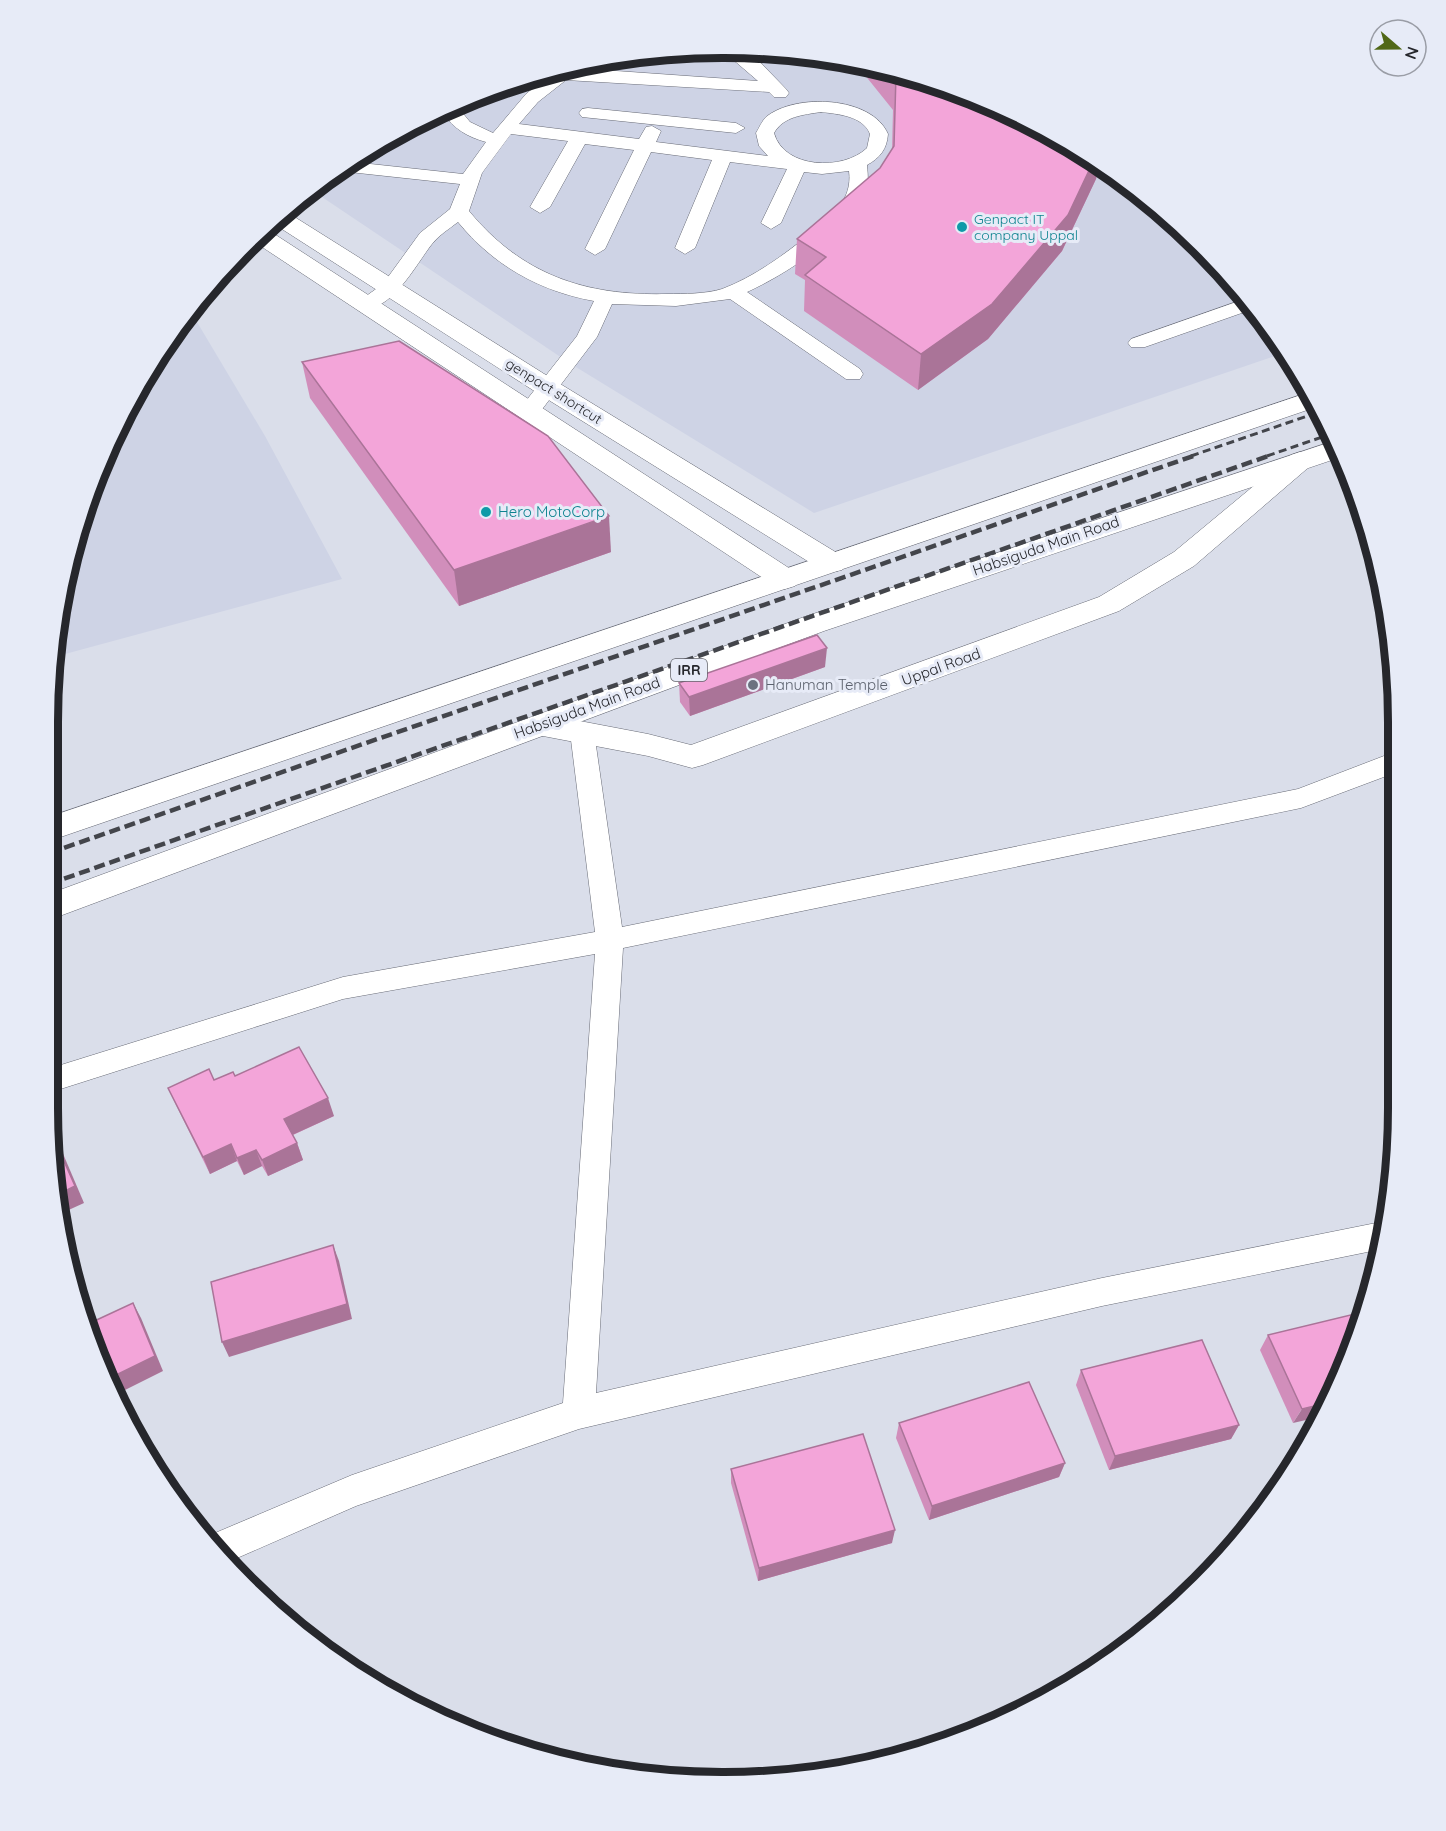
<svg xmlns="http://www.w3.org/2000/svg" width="1446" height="1831" viewBox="0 0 1446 1831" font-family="Quicksand,sans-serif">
  <rect width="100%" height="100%" fill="#dadeea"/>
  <g fill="#ced3e5">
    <path d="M767,49L898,71L1022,118L1134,188L1231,278L1284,353L814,513L571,364L313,191L386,138L506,84L635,54Z"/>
    <path d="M191,312L265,436L342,579L54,657L84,506L138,386Z"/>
  </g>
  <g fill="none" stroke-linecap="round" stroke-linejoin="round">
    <defs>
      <g id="service">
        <path d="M743,50L756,58L786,89L789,93L786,97H774L769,92L566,80L538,102L519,124L639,139L646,127L652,126L661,131L656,142L768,156L759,146L756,133C759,128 762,121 766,117C795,93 872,96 888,134C887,149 880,158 867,165C868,176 869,186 865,197C849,234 783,276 747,292L860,369L863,374L860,379H846L730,299L676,306L612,304L597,337L537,416H521L518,411L577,336L594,301C539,291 493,265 458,222C449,229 439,235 432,244C416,264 390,316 358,308L355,304L383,284L420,233L450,209L460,184L340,171L352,162L463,174L486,142C468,137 453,129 443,112L457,106L470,122L493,133L526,94L552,73L574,68L758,81L723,51ZM821,112C838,114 863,116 870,134L867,148C843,171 784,169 774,133C784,116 803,115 821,112ZM511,134L568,141L530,207L540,213L550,207L585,144L634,150L585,249L595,255L605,249L651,152L712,160L675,248L685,254L695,248L730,162L787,169L761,223L771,229L781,223L804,172L822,174L849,171C853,200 831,217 811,233C784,255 754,277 722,289C706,294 684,294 667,294C585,296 522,275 469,211L482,173Z"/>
        <path d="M588,108L736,123L745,128L736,133L582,117L579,113L582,109Z"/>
        <path d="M1245,299L1253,309L1145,347H1131L1128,343L1131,339Z"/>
        <path d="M582,723L591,726L594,732L622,927L1298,789L1397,751V772L1301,808L623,948L596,1393L1102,1278L1386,1221L1382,1249L1102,1306L579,1429L356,1506L228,1562L208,1536L352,1475L563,1403L595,954L343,999L48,1093V1069L343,977L595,932L570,732L573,726Z"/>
      </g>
      <g id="minor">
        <path d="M285,211L557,382L842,556L846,563L842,570L832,572L822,570L539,394L271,222Z"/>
        <path d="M265,228L795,572L799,579L795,586L785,589L775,586L253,241Z"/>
        <path d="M1300,452L1309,455L1313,461L1309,467L1194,566L1119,611L703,765L692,768L648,756L543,736L532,733L528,725L532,717L543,714L648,734L691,745L1099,597L1174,552L1291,455Z"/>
      </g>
      <g id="primary">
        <path d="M1310,392L1316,407L49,841V817Z"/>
        <path d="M1331,442L1338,458L824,631L49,920V894L804,617Z"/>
      </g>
    </defs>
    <use href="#service" stroke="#686b76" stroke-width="1"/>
    <use href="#minor" stroke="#686b76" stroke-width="1"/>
    <use href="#primary" stroke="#686b76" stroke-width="1"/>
    <use href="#service" fill="#fff" fill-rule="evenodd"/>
    <use href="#minor" fill="#fff" fill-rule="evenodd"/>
    <use href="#primary" fill="#fff" fill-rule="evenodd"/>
    <g stroke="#43454b" stroke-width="3" stroke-dasharray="8 4.5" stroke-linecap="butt">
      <path d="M1191,456L1319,412"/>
      <path d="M1267,456L1328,435"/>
    </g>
    <g stroke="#43454b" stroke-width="4.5" stroke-dasharray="11 5" stroke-linecap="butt">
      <path d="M49,853L1196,455"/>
      <path d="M49,884L1271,455"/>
    </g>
  </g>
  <g fill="#d18ebb">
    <path d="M856,64L898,71L1022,118L1099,166L1096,179L1062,251L988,339L918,390L804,311L805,280L795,274L797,239L880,168L892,149L893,110Z"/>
    <path d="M302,362L611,552L459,606L310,398Z"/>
    <path d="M825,667L690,716L680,702L679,683Z"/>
    <path d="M235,1076L334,1116L293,1135L297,1143L303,1160L268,1176L262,1166L244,1175L237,1161L210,1174L176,1105L168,1088Z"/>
    <path d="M1363,1312L1293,1423L1260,1350L1268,1335Z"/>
    <path d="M1081,1370L1239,1425L1231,1439L1109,1470L1076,1385Z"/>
    <path d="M899,1423L1065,1463L1059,1477L929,1520L896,1438Z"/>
    <path d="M731,1469L892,1543L758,1581L731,1483Z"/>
  </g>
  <g fill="#aa7498">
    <path d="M1093,162L1099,166L1096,179L1062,251L988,339L918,390L921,354Z"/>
    <path d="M609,516L611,552L459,606L454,570Z"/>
    <path d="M827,648L825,667L690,716L689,697Z"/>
    <path d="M328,1098L334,1116L290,1136L284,1119Z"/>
    <path d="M51,1132L61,1149L84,1203L62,1213Z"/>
    <path d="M297,1143L303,1160L268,1176L262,1160Z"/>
    <path d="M231,1144L237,1161L210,1174L203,1157Z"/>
    <path d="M256,1150L262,1166L244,1175L237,1158Z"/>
    <path d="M333,1245L339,1261L352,1319L229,1357L222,1342Z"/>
    <path d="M133,1303L141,1318L163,1371L117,1394L110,1378Z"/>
    <path d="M1327,1403L1319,1417L1293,1423L1302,1409Z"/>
    <path d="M1239,1425L1231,1439L1109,1470L1115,1456Z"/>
    <path d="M1065,1463L1059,1477L929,1520L932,1506Z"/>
    <path d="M895,1530L892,1543L758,1581L759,1568Z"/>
  </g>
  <g fill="#f3a5d9" stroke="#aa7498" stroke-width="1.5">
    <path d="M892,70L898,71L1022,118L1093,162L1068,215L992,304L921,354L805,275L826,257L797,239L880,168L894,146L896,75Z"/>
    <path d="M399,341L548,436L609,516L454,570L302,362Z"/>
    <path d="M817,635L827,648L689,697L679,683Z"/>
    <path d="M299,1047L328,1098L284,1119L297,1143L262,1160L256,1150L237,1158L231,1144L203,1157L168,1088L209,1069L214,1080L233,1072L235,1076Z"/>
    <path d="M51,1132L75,1186L59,1194Z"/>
    <path d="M333,1245L347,1304L222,1342L211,1282Z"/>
    <path d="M133,1303L155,1356L110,1378L88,1324Z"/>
    <path d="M1363,1312L1347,1366L1327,1403L1302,1409L1268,1335Z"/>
    <path d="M1202,1340L1239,1425L1115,1456L1081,1370Z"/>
    <path d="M1029,1382L1065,1463L932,1506L899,1423Z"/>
    <path d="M863,1434L895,1530L759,1568L731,1469Z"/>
  </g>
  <g fill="#0f9aa8" stroke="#e7ebf7" stroke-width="2">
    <circle cx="962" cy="227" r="6"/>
    <circle cx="486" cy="512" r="6"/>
  </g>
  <circle fill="#6b7280" stroke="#e7ebf7" stroke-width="2" cx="753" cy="685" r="6"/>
  <g text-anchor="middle" stroke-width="6" stroke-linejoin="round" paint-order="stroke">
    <g font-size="14" fill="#0d838f" stroke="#e7ebf7" text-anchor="start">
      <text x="974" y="224">Genpact IT<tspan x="974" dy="16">company Uppal</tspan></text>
    </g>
    <g font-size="14" fill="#26272c" stroke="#e7ebf7">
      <text transform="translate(554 391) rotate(32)" y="5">genpact shortcut</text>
    </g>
    <rect fill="#e7ebf7" stroke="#606269" stroke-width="1.5" x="671" y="659" width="36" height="22" rx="4.5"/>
    <g font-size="14" font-weight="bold" fill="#26272c">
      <text x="689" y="675">IRR</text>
    </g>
    <g font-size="15" fill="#0d838f" stroke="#e7ebf7" text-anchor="start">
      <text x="498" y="517">Hero MotoCorp</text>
    </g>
    <g font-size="15" fill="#26272c" stroke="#e7ebf7">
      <text transform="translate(1046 546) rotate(-19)" y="5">Habsiguda Main Road</text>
      <text transform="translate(941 667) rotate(-20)" y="5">Uppal Road</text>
      <text transform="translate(587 708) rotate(-20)" y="5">Habsiguda Main Road</text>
    </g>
    <g font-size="15" fill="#5b616d" stroke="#e7ebf7" text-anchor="start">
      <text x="765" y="690">Hanuman Temple</text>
    </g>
  </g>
  <path d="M0 0H1446V1831H0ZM722 58H724A664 664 0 0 1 1388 722V1108A664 664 0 0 1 724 1772H722A664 664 0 0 1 58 1108V722A664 664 0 0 1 722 58Z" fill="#e7ebf7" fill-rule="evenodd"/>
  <path fill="none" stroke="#26272c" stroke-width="8" d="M722 58H724A664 664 0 0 1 1388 722V1108A664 664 0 0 1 724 1772H722A664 664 0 0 1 58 1108V722A664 664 0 0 1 722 58Z"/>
  <g transform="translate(1398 48) rotate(110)"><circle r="28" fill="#e7ebf7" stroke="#9a9da6" stroke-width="1.5"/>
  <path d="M0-4.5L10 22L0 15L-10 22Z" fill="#516817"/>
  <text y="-9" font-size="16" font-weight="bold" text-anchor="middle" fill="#26272c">N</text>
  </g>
</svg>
